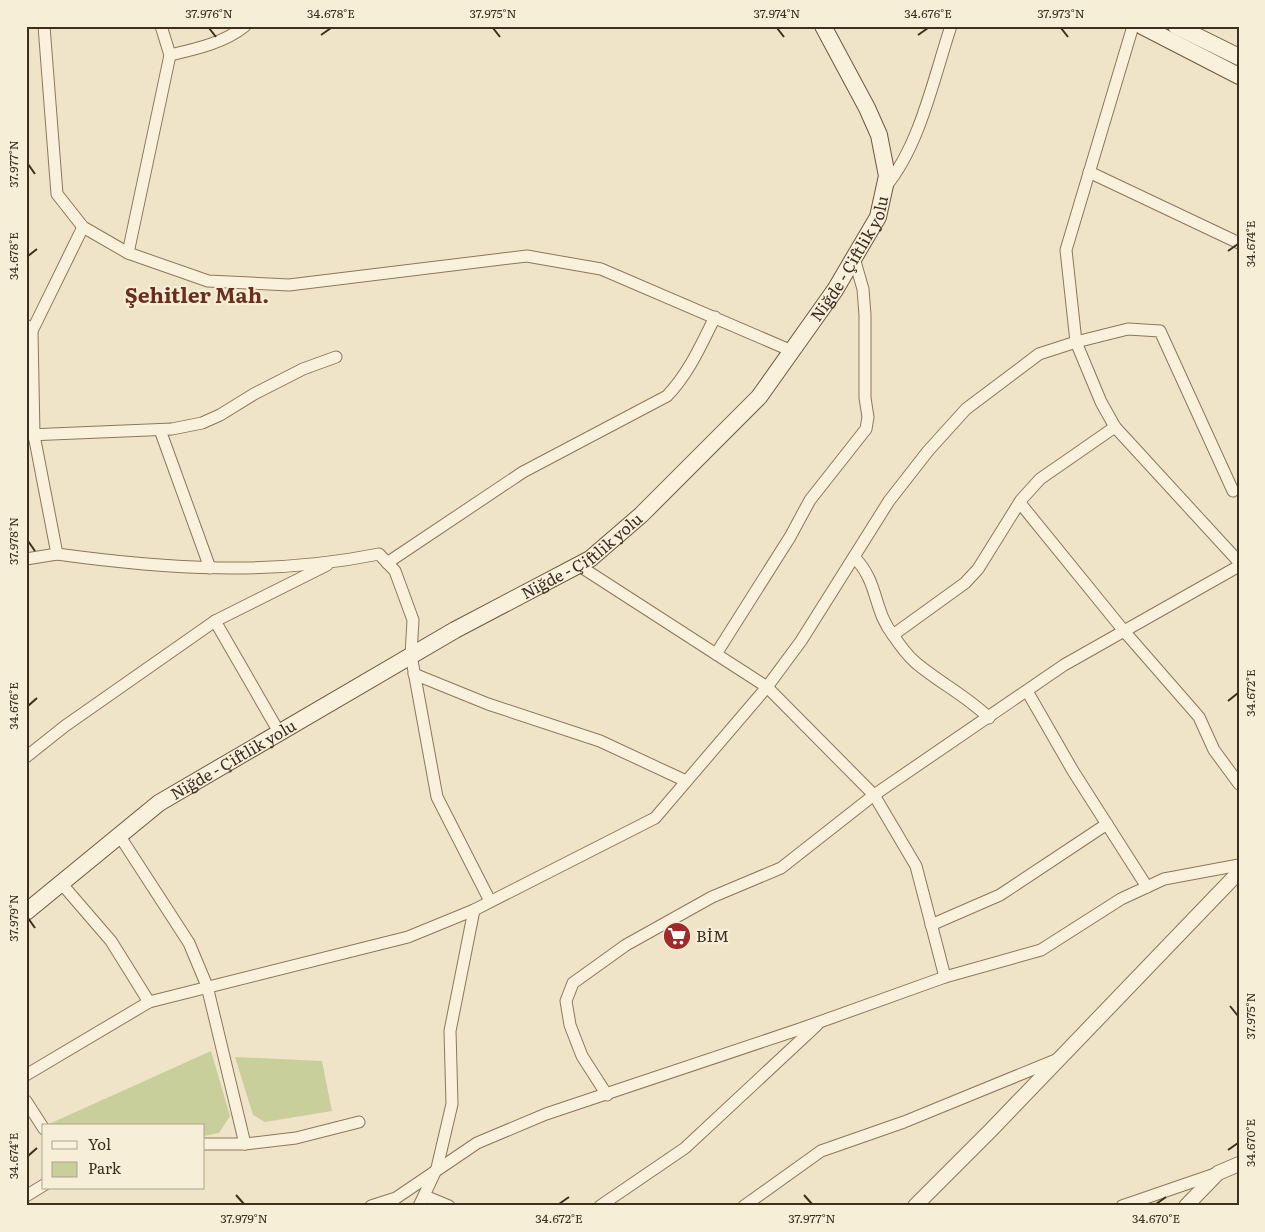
<svg xmlns="http://www.w3.org/2000/svg" width="1265" height="1232" viewBox="0 0 1265 1232" font-family="Literata,serif">
  <rect width="100%" height="100%" fill="#f0e4c8"/>
  <g fill="#c9cf9b">
    <path d="M211,1051L230,1116L219,1133L204,1136V1126H50L49,1124Z"/>
    <path d="M235,1057L322,1061L332,1111L265,1122L253,1115Z"/>
  </g>
  <g fill="none" stroke-linecap="round" stroke-linejoin="round">
    <defs>
      <g id="minor">
        <path d="M44,26L57,194L83,227L128,253L208,281L289,285L527,256L601,269L792,351"/>
        <path d="M1133,26L1066,250L1076,342L1101,402L1115,427L1239,562"/>
        <path d="M170,55C196,49 224,43 245,26"/>
        <path d="M1089,172L1239,243"/>
        <path d="M886,186C920,145 934,77 951,26"/>
        <path d="M128,253L170,55L161,26"/>
        <path d="M26,325L32,331L34,435L57,554C166,569 270,576 379,554L395,571L413,620L411,655L437,797L490,901"/>
        <path d="M32,331L83,227"/>
        <path d="M160,430L210,568"/>
        <path d="M28,435L172,429L202,423L220,415L254,394L303,369L336,357"/>
        <path d="M1020,503L1124,631L1199,717L1214,750L1239,784"/>
        <path d="M854,557C879,582 873,610 893,635C899,644 907,655 915,662C938,682 967,696 989,718"/>
        <path d="M26,559L57,554"/>
        <path d="M387,563L523,472L667,396C689,373 701,345 715,317"/>
        <path d="M578,565L767,687L874,795L916,866L945,977"/>
        <path d="M215,621L279,732"/>
        <path d="M893,635L965,583L978,569L1021,500L1040,479L1115,427"/>
        <path d="M716,654L790,537L810,500L866,429L868,417L865,398V315L863,289L854,258"/>
        <path d="M414,674L488,704L600,741L686,781"/>
        <path d="M1027,691L1073,771L1147,887"/>
        <path d="M26,757L65,726L215,621L327,565"/>
        <path d="M119,835L189,943L207,986L245,1144H204"/>
        <path d="M61,883L111,941L149,1002"/>
        <path d="M931,925L1000,895L1107,824"/>
        <path d="M26,1075L149,1002L408,937L474,910L655,818L767,687L801,641L889,501L928,451L966,409L1039,354L1076,342L1128,329L1160,331L1233,491"/>
        <path d="M607,1095L582,1056L570,1025L566,1001L573,983L626,945L712,897L781,868L874,795L1064,665L1239,566"/>
        <path d="M26,1101L44,1129"/>
        <path d="M245,1144L296,1138L359,1122"/>
        <path d="M26,1196L44,1185"/>
        <path d="M425,1196L449,1206"/>
        <path d="M371,1206L396,1198L477,1143L546,1114L800,1029L945,977L1041,950L1121,899L1164,879L1239,865"/>
        <path d="M419,1206L437,1168L452,1104L450,1031L474,910"/>
        <path d="M600,1206L685,1148L817,1025"/>
        <path d="M744,1206L821,1151L904,1122L1058,1059"/>
        <path d="M1122,1206L1218,1173"/>
      </g>
      <g id="tertiary">
        <path d="M915,1206L991,1130L1239,872"/>
        <path d="M1186,1206L1218,1173L1239,1164"/>
      </g>
      <g id="secondary">
        <path d="M1142,26L1239,76"/>
        <path d="M1176,26L1239,57"/>
        <path id="s1" d="M26,912L159,803L455,630L590,559L641,515L759,397L835,290L878,217L887,176L879,135L867,108L823,26"/>
      </g>
    </defs>
    <use href="#minor" stroke="#8d765c" stroke-width="13"/>
    <use href="#tertiary" stroke="#8d765c" stroke-width="16"/>
    <use href="#secondary" stroke="#6f573f" stroke-width="18"/>
    <use href="#minor" stroke="#faf1dc" stroke-width="11"/>
    <use href="#tertiary" stroke="#faf1dc" stroke-width="14"/>
    <use href="#secondary" stroke="#faf1dc" stroke-width="16"/>
  </g>
  <path fill="none" stroke="#3d2e20" stroke-width="2" d="M209,28L216,37M493,28L500,37M777,28L784,37M1061,28L1068,37M321,35L331,28M918,35L928,28M28,164L35,174M1228,251L1238,244M28,256L37,249M28,541L35,551M1228,701L1238,693M28,706L37,698M28,918L35,928M1230,1006L1238,1016M1228,1150L1238,1143M28,1156L37,1148M236,1195L244,1204M804,1195L812,1204M559,1204L569,1197M1156,1204L1166,1197"/>
  <defs>
    <symbol id="supermarket-disc" viewBox="-11 -11 22 22"><circle r="9.5" fill="#9e2a2b" stroke="#f7eed8"/><path d="M-6-5.5h2.5l.6 2H6L4.5 2H-2.5L-4.4-4H-6ZM-1.5 3.2a1.3 1.3 0 1 0 .1 0ZM3 3.2a1.3 1.3 0 1 0 .1 0Z" fill="#fff"/></symbol>
  </defs>
  <g fill-rule="evenodd">
    <use href="#supermarket-disc" x="661" y="920" width="32" height="32"/>
  </g>
  <g text-anchor="middle" stroke-width="4.5" stroke-linejoin="round" paint-order="stroke">
    <g font-size="16" fill="#3d2e20" stroke="#f7eed8">
      <text dy="6" stroke="none"><textPath href="#s1" startOffset="1068">Niğde - Çiftlik yolu</textPath></text>
      <text dy="6" stroke="none"><textPath href="#s1" startOffset="662">Niğde - Çiftlik yolu</textPath></text>
      <text dy="6" stroke="none"><textPath href="#s1" startOffset="258">Niğde - Çiftlik yolu</textPath></text>
    </g>
    <g font-size="16" fill="#3d2e20" stroke="#f7eed8" text-anchor="start">
      <text x="696" y="942">BİM</text>
    </g>
    <g font-size="21" font-weight="bold" fill="#6b2e1e" stroke="#f7eed8">
      <text x="197" y="303">Şehitler Mah.</text>
    </g>
  </g>
  <rect width="1265" height="1232" fill="none" stroke="#f7eed8" stroke-width="55"/>
  <rect x="42" y="1124" width="162" height="65" fill="#f7eed8" stroke="#ada18e"/>
  <rect x="52" y="1141" width="25" height="8" fill="#faf1dc" stroke="#ada18e"/>
  <text x="88" y="1150" font-size="15" fill="#3d2e20">Yol</text>
  <rect x="52" y="1162" width="25" height="15" fill="#c9cf9b" stroke="#ada18e"/>
  <text x="88" y="1174" font-size="15" fill="#3d2e20">Park</text>
  <rect x="28" y="28" width="1210" height="1176" fill="none" stroke="#3d2e20" stroke-width="2"/>
  <g font-size="12" text-anchor="middle" fill="#3d2e20">
    <text x="209" y="18">37.976°N</text>
    <text x="331" y="18">34.678°E</text>
    <text x="493" y="18">37.975°N</text>
    <text x="777" y="18">37.974°N</text>
    <text x="928" y="18">34.676°E</text>
    <text x="1061" y="18">37.973°N</text>
    <text transform="translate(14 164) rotate(-90)" y="4">37.977°N</text>
    <text transform="translate(1251 244) rotate(-90)" y="4">34.674°E</text>
    <text transform="translate(14 256) rotate(-90)" y="4">34.678°E</text>
    <text transform="translate(14 541) rotate(-90)" y="4">37.978°N</text>
    <text transform="translate(1251 693) rotate(-90)" y="4">34.672°E</text>
    <text transform="translate(14 706) rotate(-90)" y="4">34.676°E</text>
    <text transform="translate(14 918) rotate(-90)" y="4">37.979°N</text>
    <text transform="translate(1251 1016) rotate(-90)" y="4">37.975°N</text>
    <text transform="translate(1251 1143) rotate(-90)" y="4">34.670°E</text>
    <text transform="translate(14 1156) rotate(-90)" y="4">34.674°E</text>
    <text x="244" y="1223">37.979°N</text>
    <text x="559" y="1223">34.672°E</text>
    <text x="812" y="1223">37.977°N</text>
    <text x="1156" y="1223">34.670°E</text>
  </g>
</svg>
